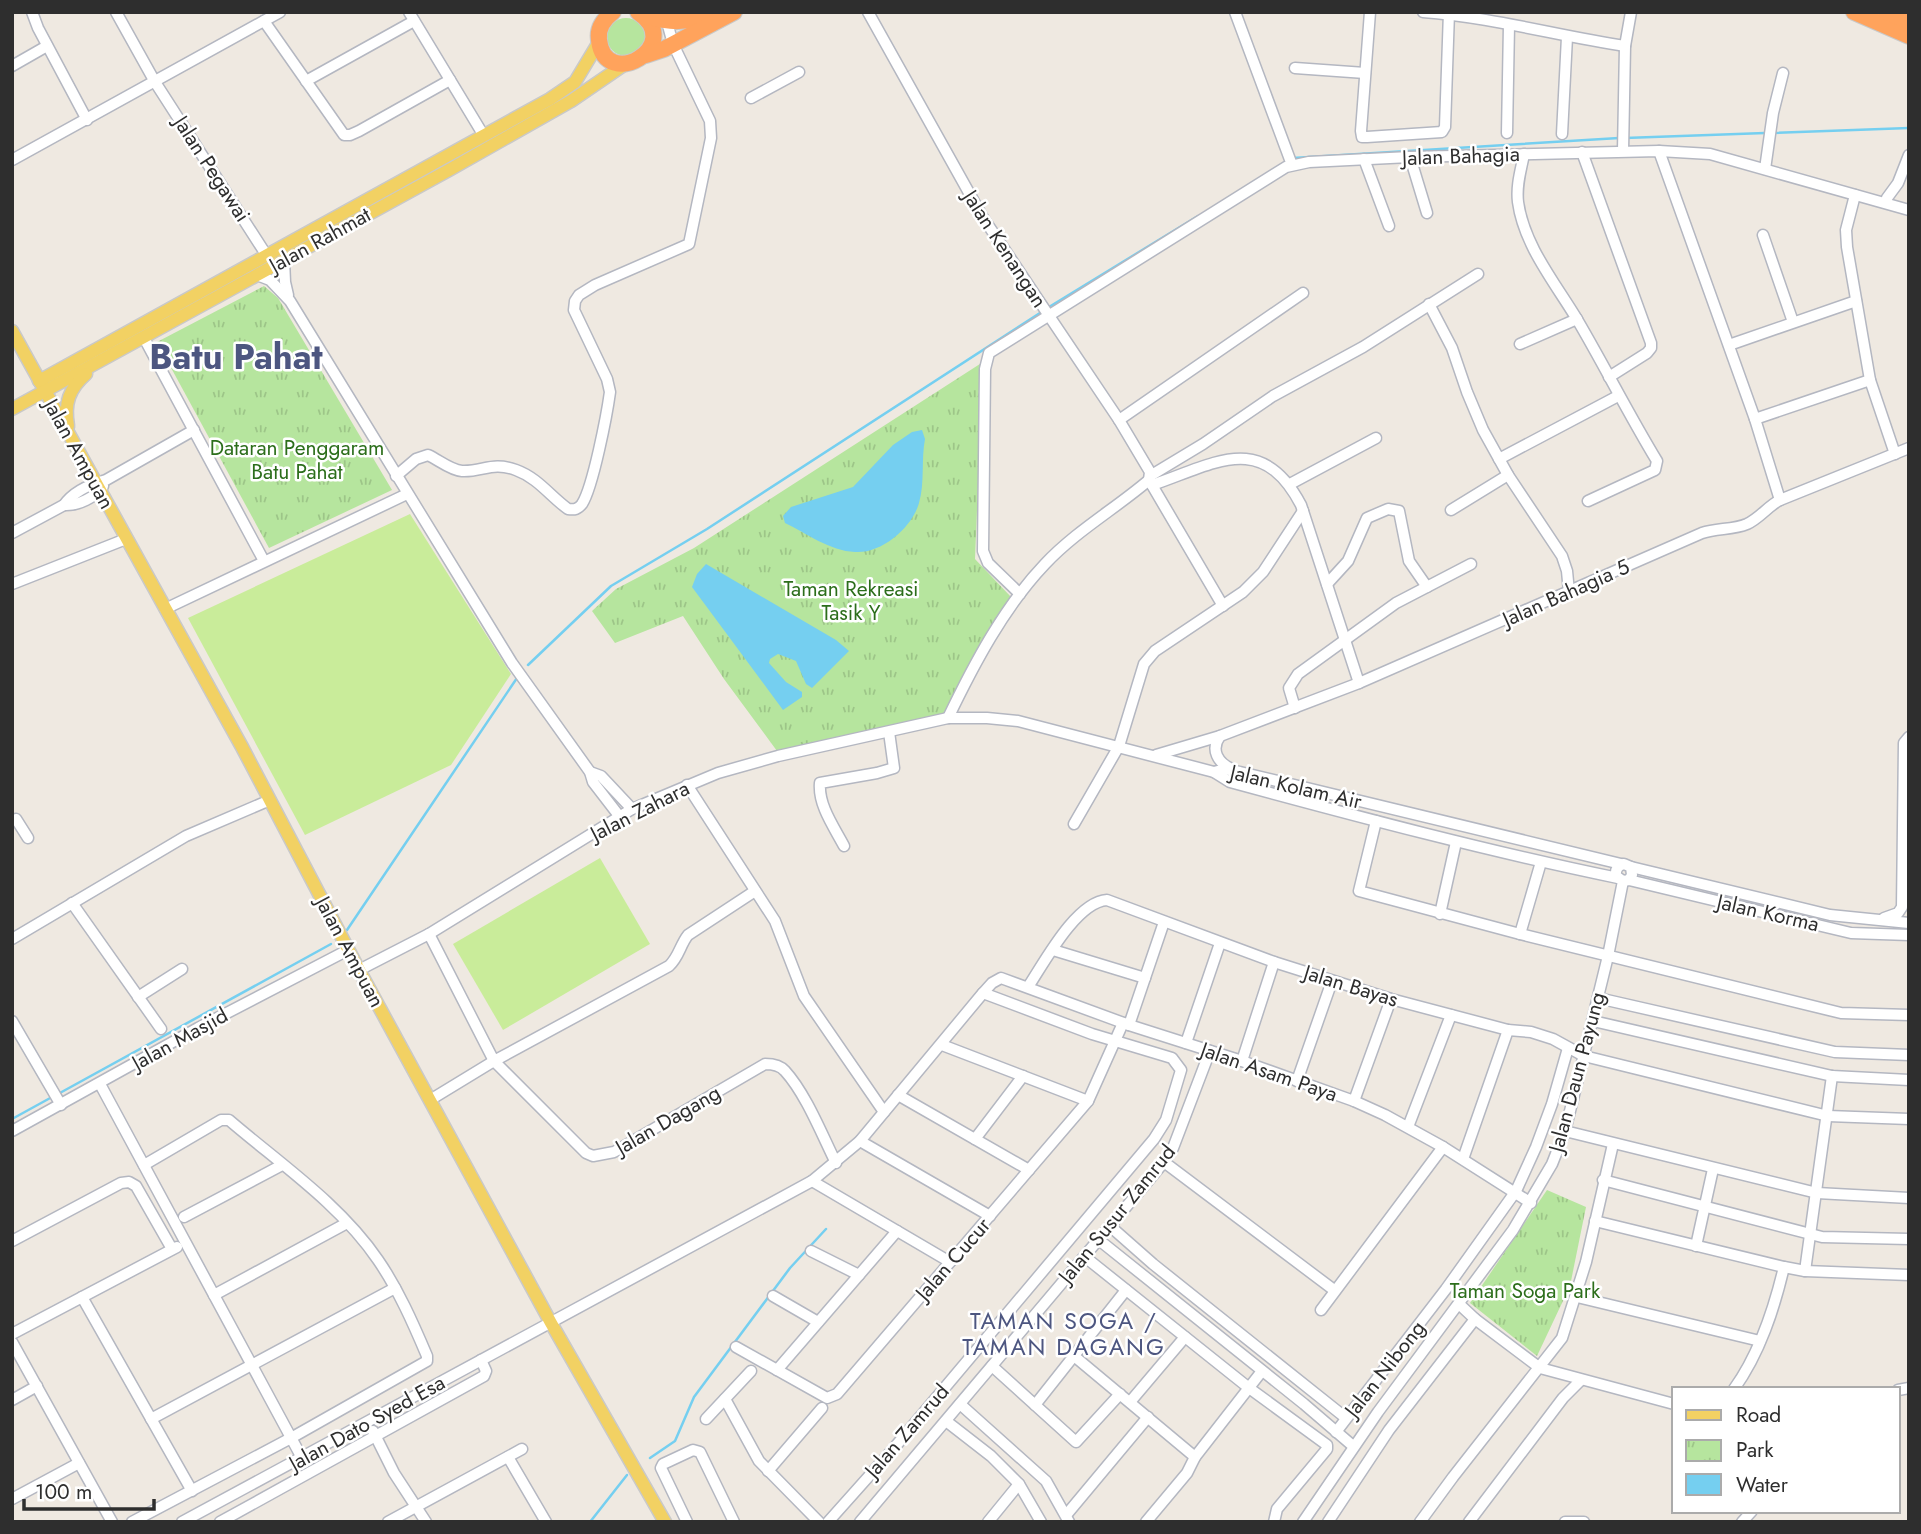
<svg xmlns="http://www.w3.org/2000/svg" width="1921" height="1534" font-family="Jost,sans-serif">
<defs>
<pattern id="park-tufts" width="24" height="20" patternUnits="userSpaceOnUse" patternTransform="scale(1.75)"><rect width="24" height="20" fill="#b6e59e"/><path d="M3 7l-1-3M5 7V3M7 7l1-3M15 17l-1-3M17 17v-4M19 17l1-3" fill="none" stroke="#9dc588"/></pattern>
</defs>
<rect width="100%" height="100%" fill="#efe9e1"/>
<circle fill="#b6e59e" cx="626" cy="37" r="19"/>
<g fill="url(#park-tufts)">
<path d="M264,286L278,298L392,490L269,548L157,342Z"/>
<path d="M983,362L975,559L1011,597L943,716L777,751L724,679L683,616L615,643L592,611L616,589L694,548Z"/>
<path d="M1547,1190L1586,1207L1570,1286L1537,1356L1470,1303Z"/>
</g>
<g fill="#c9ec9a">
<path d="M410,514L511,674L451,765L305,835L188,618Z"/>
<path d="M600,858L650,944L503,1030L453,944Z"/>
</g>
<g fill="#75cff0">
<path d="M922,430L925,439C921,459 925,483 919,503C912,528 881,554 855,552C830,551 806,533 785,523L783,516L791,507L853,487L893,445L912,432Z"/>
<path d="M706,564L836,640L849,651L812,688L806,684L796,661L778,654L770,659L769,663L786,682L802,692V697L783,710L692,587L697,574Z"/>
</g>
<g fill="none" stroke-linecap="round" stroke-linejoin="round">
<g stroke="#75cff0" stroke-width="2.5">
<path d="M1772,133L1909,128"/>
<path d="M1625,138L1765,133"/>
<path d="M1293,158L1619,138"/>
<path d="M1049,307L1198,216"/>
<path d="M528,665L611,586L707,529L1043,311"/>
<path d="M347,930L517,678"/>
<path d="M58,1094L331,944"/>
<path d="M12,1119L52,1097"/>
<path d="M650,1458L675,1441L694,1397L790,1268L826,1229"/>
<path d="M590,1522L627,1475"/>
</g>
<g stroke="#b4b7c1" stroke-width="13">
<g id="minor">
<path d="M32,12L38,28L87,120"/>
<path d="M116,12L155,82L267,256"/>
<path d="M409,12L484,136"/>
<path d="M868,12L982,216L1119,420L1150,472L1149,480"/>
<path d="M1235,12L1292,165"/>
<path d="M1370,12L1361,131L1362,137H1367L1442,132L1445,127L1449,12"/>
<path d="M1423,12C1491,17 1558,36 1625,46"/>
<path d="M264,21L344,135H350L359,131L450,80"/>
<path d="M12,66L47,46"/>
<path d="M1295,68L1365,73"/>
<path d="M306,81L414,21"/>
<path d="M751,98L799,72"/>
<path d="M1507,133L1509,25"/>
<path d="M1562,134L1567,37"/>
<path d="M1623,151L1625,46L1631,12"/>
<path d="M1659,151L1755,419L1780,500"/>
<path d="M1582,152L1651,343V348L1647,353L1609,377"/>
<path d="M1524,154C1521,170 1516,185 1518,202C1524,246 1556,284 1578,321C1605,367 1629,415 1657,461L1655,470L1588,501"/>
<path d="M1410,157L1427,213"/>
<path d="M1364,159L1389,226"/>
<path d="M12,160L280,12"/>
<path d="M1765,169L1773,113L1783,73"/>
<path d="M1855,195L1846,230L1847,247L1870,380L1895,454"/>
<path d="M1886,202L1887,198L1898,183L1909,155"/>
<path d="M1763,235L1793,322"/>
<path d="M284,260L285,282L288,295"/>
<path d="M257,275L270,280L290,301L512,663L590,772L593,782L620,817"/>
<path d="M1429,304L1452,348L1467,392L1483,430L1508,475L1562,556L1567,571L1569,592"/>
<path d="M144,338L264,561"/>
<path d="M1520,344L1577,319"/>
<path d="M1729,345L1856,301"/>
<path d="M1755,419L1870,380"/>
<path d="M1119,420L1303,293"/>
<path d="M1499,459L1618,396"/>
<path d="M396,476L416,459L428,455C439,460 450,470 462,471C483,472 492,461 516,470C538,478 550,496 568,509C575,510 578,509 582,504C593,487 607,414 610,392L607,379L574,310L575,301L579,295L595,285L689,244L711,138L710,121L673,44L667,22"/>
<path d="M1150,476L1203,444L1273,396L1363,347L1478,274"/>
<path d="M1149,480L1223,606"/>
<path d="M1290,484L1376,438"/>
<path d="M1152,485C1214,464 1262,430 1301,505L1359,683"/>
<path d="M64,505C78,506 96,497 103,486"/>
<path d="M1451,510L1508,475"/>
<path d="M12,533L64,505C73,492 91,484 106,480L194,430"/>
<path d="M12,584L126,539"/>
<path d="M1327,584L1348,561L1367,518L1388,509L1399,511L1409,561L1427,587"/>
<path d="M1020,594L988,563L983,551L985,369L989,353L1286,167L1309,162L1410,157L1659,151L1710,154L1909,210"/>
<path d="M165,609L407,494"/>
<path d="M1295,708L1289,688L1298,674L1396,603L1471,564"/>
<path d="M948,718C974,664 1004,607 1045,564C1076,531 1115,509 1149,480"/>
<path d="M1220,736C1210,750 1218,763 1232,769"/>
<path d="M1156,755L1220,736L1359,683L1702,533C1717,528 1733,530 1747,524C1760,518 1768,506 1780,500L1909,448"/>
<path d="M590,772L601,776L632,809"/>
<path d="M1214,772L1225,769L1240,772L1621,864"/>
<path d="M687,785L775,921L804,996L884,1112"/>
<path d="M16,819L28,838"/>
<path d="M1376,821L1359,891L1520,934L1841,1013L1909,1015"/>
<path d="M1074,824L1119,746L1144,664L1155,651L1243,592L1263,572L1303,511"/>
<path d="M844,846C834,827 818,805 820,783L877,773L894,768L889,732"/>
<path d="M1631,867L1830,915L1909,923"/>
<path d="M1629,880L1632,875L1631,867L1624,864C1618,865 1615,869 1616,876L1623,881L1629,880L1851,933L1909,935"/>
<path d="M72,903L161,1029"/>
<path d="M1440,914L1456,842"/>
<path d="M1884,918L1898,913L1902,907L1904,743L1909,737"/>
<path d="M429,934L494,1061L586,1153L593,1156L614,1152L765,1064C773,1064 780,1065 785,1071C806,1094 822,1135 836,1163"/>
<path d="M1520,934L1541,862"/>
<path d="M12,939L186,836L270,800"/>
<path d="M1053,950L1145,978"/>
<path d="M359,970L429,934L632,809L718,773L778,756L948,718H987L1018,721L1214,772L1230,782C1359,817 1487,851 1618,878"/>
<path d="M1028,987C1044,963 1076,902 1107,900L1274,962L1391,999L1508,1030L1531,1032L1553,1039L1584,1056L1828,1116L1909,1119"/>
<path d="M138,997L182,969"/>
<path d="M1598,998L1835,1052L1909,1055"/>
<path d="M12,1021L61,1105"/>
<path d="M1593,1021L1832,1076L1909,1080"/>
<path d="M1129,1025L1164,922"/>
<path d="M1186,1043L1220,943"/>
<path d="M942,1045L1088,1101"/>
<path d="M1242,1061L1274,962"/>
<path d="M1297,1081L1332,981"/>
<path d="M100,1084L302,1458"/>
<path d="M898,1095L1029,1170"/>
<path d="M430,1100L494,1061L669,966C679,957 680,945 688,935L755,891"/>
<path d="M1354,1101L1391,999"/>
<path d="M1408,1127L1451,1015"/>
<path d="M12,1131L198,1028L348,950"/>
<path d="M1565,1131L1817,1193L1909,1198"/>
<path d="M975,1139L1023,1076"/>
<path d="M860,1141L990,1216"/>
<path d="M1463,1159L1508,1030"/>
<path d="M1164,1162L1334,1290"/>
<path d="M1603,1180L1822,1237L1909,1239"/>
<path d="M812,1181L950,1262"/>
<path d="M184,1217L282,1165"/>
<path d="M1595,1221L1784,1267L1805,1271L1909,1275"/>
<path d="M1111,1227L1153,1264L1346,1418"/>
<path d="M1099,1240L1304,1404L1353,1446"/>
<path d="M12,1241L121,1183L129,1182L136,1186L172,1249"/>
<path d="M1696,1246L1713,1169"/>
<path d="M811,1251L859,1275"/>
<path d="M1085,1257L1249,1388L1327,1445V1449L1277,1509L1274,1522"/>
<path d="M1805,1271L1832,1076"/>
<path d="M214,1295L347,1223"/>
<path d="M773,1296L818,1322"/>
<path d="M82,1297L192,1491"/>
<path d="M1577,1297L1760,1341"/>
<path d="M1459,1304L1475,1319L1540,1368L1674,1404"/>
<path d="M1321,1310L1443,1147"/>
<path d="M12,1334L177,1247"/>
<path d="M12,1342L112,1522"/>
<path d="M736,1347L827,1398L837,1394L1088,1101L1123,1023"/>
<path d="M1074,1356L1195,1457"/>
<path d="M992,1366L1076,1442L1120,1394"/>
<path d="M777,1370L897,1231"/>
<path d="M1734,1389C1760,1353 1774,1309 1784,1267"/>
<path d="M1898,1390L1909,1388"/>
<path d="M725,1399L759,1461L819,1522"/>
<path d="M12,1400L37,1386"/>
<path d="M1130,1402L1185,1337"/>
<path d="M960,1404L1046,1481L1069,1522"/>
<path d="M1035,1405L1126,1290"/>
<path d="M151,1419L395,1288"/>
<path d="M706,1419L751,1371"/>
<path d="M946,1421L991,1456L1019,1484L1041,1522"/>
<path d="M373,1431L394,1473L426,1522"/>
<path d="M1336,1432L1446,1289L1516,1191L1536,1147L1552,1104L1568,1048"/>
<path d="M508,1457L546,1522"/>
<path d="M768,1471L822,1408"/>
<path d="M12,1499L79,1463"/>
<path d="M1067,1514L1148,1417"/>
<path d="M132,1522L291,1438L427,1361V1356C413,1323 398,1289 378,1260C340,1204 279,1163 229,1120H221L144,1165"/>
<path d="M182,1522L812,1181L860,1141L983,993L992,983L1001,978L1129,1025L1242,1061L1354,1101L1385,1115L1443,1147L1531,1203"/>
<path d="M220,1522L484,1376L486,1371L481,1360"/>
<path d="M388,1522L522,1449"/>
<path d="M687,1522L661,1468L663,1464L693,1450L700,1452L734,1522"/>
<path d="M828,1522L894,1448L1154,1139L1166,1120L1181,1070L1172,1058L1092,1034L983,993"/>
<path d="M860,1522L1164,1162L1173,1148L1210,1051"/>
<path d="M988,1522L1019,1484"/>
<path d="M1146,1522L1187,1473L1195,1457L1262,1371"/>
<path d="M1303,1522L1378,1412L1513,1230L1552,1164L1565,1131L1574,1095L1608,956L1623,881"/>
<path d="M1328,1522L1389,1430L1475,1319"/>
<path d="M1420,1522L1453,1477L1562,1338L1586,1262L1613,1144"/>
<path d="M1469,1522L1563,1398L1581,1380"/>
<path d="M1565,1522H1584"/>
<path d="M1742,1522L1752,1511"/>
</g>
</g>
<g stroke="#c9c9c9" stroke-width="15">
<g id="major">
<path d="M12,331L242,747L359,970L551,1323L665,1522"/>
<path d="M39,381L550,99L575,82L599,42"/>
<path d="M12,409L449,170L571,101L625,64"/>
<path d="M68,426C64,403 69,389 86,374"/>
</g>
</g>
<g stroke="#c9c9c9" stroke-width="18">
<g id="highway">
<path d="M613,12C604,19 597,28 599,40C605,93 687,45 638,12"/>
<path d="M1854,12L1909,36"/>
<path d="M1886,12L1909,21"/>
<path d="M644,16C673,23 684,24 712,12"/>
<path d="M646,55L664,49L734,12"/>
</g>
</g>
<use href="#minor" stroke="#fff" stroke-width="10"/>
<use href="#major" stroke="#f2d163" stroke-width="12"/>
<use href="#highway" stroke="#ffa35c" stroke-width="16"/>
</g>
<g text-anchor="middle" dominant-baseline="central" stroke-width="5" stroke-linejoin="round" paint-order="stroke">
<g font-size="21" fill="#2e2e2e" stroke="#fff">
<text transform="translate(1461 156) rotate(-2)">Jalan Bahagia</text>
<text transform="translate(212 169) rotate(57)">Jalan Pegawai</text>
<text transform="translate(320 240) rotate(-29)">Jalan Rahmat</text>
<text transform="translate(1005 249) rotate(57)">Jalan Kenangan</text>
<text transform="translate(79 454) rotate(61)">Jalan Ampuan</text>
<text transform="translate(1566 593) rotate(-24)">Jalan Bahagia 5</text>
<text transform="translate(1296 787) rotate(13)">Jalan Kolam Air</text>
<text transform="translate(640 811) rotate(-27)">Jalan Zahara</text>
<text transform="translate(1768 913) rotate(13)">Jalan Korma</text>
<text transform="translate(350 952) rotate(62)">Jalan Ampuan</text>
<text transform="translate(1351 986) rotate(17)">Jalan Bayas</text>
<text transform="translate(180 1039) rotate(-29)">Jalan Masjid</text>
<text transform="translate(1269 1072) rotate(19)">Jalan Asam Paya</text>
<text transform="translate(1577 1072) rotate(-75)">Jalan Daun Payung</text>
<text transform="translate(668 1120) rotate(-30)">Jalan Dagang</text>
<text transform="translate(1117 1214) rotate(-51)">Jalan Susur Zamrud</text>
<text transform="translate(953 1259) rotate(-49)">Jalan Cucur</text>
<text transform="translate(1385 1369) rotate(-52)">Jalan Nibong</text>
<text transform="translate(367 1423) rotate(-29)">Jalan Dato Syed Esa</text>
<text transform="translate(907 1431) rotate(-49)">Jalan Zamrud</text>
</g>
<g font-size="21" fill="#2c6e1b" stroke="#fff">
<text x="297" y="448">Dataran Penggaram<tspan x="297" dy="24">Batu Pahat</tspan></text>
<text x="851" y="589">Taman Rekreasi<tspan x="851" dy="24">Tasik Y</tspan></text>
<text x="1525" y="1291">Taman Soga Park</text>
</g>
<g font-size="23" letter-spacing="2" fill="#4d5680" stroke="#fff">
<text x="1064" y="1321">TAMAN SOGA /<tspan x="1064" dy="26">TAMAN DAGANG</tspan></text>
</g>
<g font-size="35" font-weight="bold" fill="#4d5680" stroke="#fff">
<text x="236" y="357">Batu Pahat</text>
</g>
</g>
<rect width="1921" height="1534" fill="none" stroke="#2e2e2e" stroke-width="28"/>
<rect x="1672" y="1387" width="228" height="126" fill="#ffffff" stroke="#ababab" stroke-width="2"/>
<rect x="1686" y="1410" width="35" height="10" fill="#f2d163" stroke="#ababab" stroke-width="2"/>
<text x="1736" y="1422" font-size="21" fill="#2e2e2e">Road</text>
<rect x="1686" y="1440" width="35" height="21" fill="url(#park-tufts)" stroke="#ababab" stroke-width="2"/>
<text x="1736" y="1457" font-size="21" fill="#2e2e2e">Park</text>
<rect x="1686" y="1474" width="35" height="21" fill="#75cff0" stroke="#ababab" stroke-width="2"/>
<text x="1736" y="1492" font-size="21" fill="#2e2e2e">Water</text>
<path d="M24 1499v10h130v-10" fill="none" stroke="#2e2e2e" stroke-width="3.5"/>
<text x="35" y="1499" font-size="21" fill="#2e2e2e" stroke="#ffffff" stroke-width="5" paint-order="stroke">100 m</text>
</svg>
